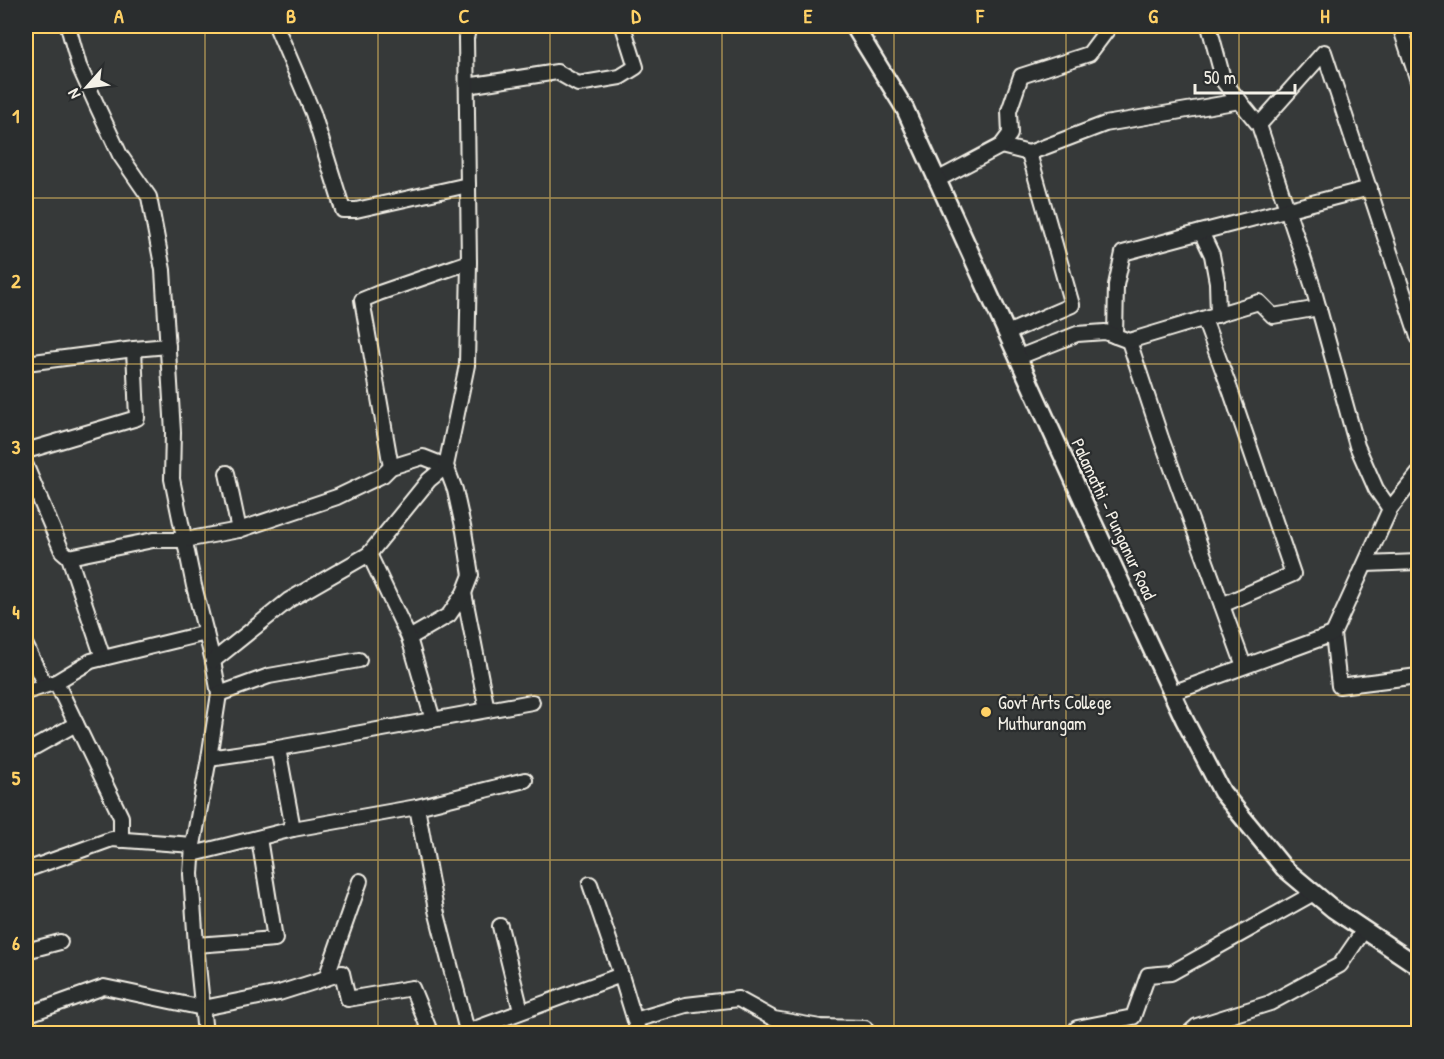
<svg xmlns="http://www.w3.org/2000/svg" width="1444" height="1059" font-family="'Patrick Hand',sans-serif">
<rect width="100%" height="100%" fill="#363939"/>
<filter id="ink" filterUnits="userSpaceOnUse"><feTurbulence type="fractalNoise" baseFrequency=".0167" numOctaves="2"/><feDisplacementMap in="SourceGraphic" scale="12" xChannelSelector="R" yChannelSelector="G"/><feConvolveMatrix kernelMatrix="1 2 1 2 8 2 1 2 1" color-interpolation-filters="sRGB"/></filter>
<g filter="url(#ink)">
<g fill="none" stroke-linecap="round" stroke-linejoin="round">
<g stroke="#f4f1e8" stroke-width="18">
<g id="minor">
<path d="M68,26L79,66L98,108L120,155L149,197L163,270L173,432L172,479L194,586L213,661L219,694L209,758L193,845L191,874L196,945L205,1034"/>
<path d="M276,26L313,113L343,210H356L468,185"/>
<path d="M1209,26L1224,82L1259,125L1312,284L1357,446L1376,489L1390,509"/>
<path d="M1400,26L1418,81"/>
<path d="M467,86L557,72L578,84L620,77L636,67L623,26"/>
<path d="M1259,125L1324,52L1418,337"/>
<path d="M1001,146L1029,153L1072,305L1007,333"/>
<path d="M1029,153L1105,124L1240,101"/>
<path d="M937,180L1001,146L1010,134L1009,111L1021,76L1089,54L1110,26"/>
<path d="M1201,232L1212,255L1217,282L1218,315"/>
<path d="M1204,319L1231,392L1293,574L1222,605"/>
<path d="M1115,336L1116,285L1123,253L1201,232L1370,188"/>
<path d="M1129,341L1161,438L1244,666"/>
<path d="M1019,357L1077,334L1105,332L1129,341L1259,302L1273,316L1319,308"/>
<path d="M26,363L134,349"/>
<path d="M26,451L137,418L134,349L168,346"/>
<path d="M26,466L62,551L69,557L103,658"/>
<path d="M391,467L362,300L379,293L469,262"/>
<path d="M227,473L239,530"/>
<path d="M1418,474L1390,509L1333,634L1339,686L1418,676"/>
<path d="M69,557L153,540H185L239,530L337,497L383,475L391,467L423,457L446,466L429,480L369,554"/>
<path d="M1366,564L1418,562"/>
<path d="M464,593L487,710"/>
<path d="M409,638L449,615L464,593L471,575L464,531L455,490L446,466L467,365L469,262L466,38L469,26"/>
<path d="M26,646L45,685"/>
<path d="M213,661L289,600L369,554L409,638L433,720"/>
<path d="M56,682L121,817V840"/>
<path d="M26,692L56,682L91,661L206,633"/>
<path d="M1172,693L1333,634"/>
<path d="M219,694L269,676L359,660"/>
<path d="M278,748L293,829"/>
<path d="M26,752L76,724"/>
<path d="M209,758L278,748L532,702"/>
<path d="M417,807L525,780"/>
<path d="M193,854L293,829L417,807L436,910L467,1031"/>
<path d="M26,870L112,839L193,845"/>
<path d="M590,884L621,975"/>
<path d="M500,926L521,1011"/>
<path d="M196,945L275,939L259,838"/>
<path d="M26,951L60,942"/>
<path d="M326,978L360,881"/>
<path d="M26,1015L104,987L203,1008L279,993L342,973L348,999L412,988L431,1034"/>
<path d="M635,1020L686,1005L738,999L774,1019L820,1027L865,1028"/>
<path d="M1077,1028L1133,1017L1148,975L1171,973L1314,893"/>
<path d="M461,1034L621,975L639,1034"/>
<path d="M1188,1034L1197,1026L1270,1003L1340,965L1364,930"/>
</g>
</g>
<g stroke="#f4f1e8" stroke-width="21">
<path id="tertiary" d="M854,26L905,109L1091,518L1184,719L1222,792L1284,868L1333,909L1418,966"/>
</g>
<use href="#minor" stroke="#2a2d2e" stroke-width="14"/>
<use href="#tertiary" stroke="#2a2d2e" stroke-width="16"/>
</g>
</g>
<path fill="none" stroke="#ffd166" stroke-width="1.5" stroke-opacity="0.55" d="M205,26V1034M378,26V1034M550,26V1034M722,26V1034M894,26V1034M1066,26V1034M1239,26V1034M26,198H1418M26,364H1418M26,530H1418M26,695H1418M26,860H1418"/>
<circle fill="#ffd166" stroke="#2a2d2e" stroke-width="2" cx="986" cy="712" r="6"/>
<g text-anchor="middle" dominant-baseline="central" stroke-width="4.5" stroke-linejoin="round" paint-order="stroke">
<g font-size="18" fill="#f4f1e8" stroke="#2a2d2e">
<text transform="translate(1114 519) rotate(65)">Palamathi - Punganur Road</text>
</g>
<g font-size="18" fill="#f4f1e8" stroke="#2a2d2e" text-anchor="start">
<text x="998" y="702">Govt Arts College<tspan x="998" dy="21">Muthurangam</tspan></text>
</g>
</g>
<rect width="1444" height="1059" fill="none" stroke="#2a2d2e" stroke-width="66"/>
<g transform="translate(87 87) rotate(242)" stroke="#2a2d2e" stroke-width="4.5" paint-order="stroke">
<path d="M0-4.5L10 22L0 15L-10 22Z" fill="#f4f1e8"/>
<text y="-9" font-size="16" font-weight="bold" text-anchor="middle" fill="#f4f1e8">N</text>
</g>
<path d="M1195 84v9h100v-9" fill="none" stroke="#f4f1e8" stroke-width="3"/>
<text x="1204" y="84" font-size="18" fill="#f4f1e8" stroke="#2a2d2e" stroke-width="4.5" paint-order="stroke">50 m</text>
<rect x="33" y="33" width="1378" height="993" fill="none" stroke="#ffd166" stroke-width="2"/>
<g font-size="20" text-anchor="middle" font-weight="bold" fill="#ffd166">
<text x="119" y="23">A</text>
<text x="291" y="23">B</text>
<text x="464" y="23">C</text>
<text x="636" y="23">D</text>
<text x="808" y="23">E</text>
<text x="980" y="23">F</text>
<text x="1153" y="23">G</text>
<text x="1325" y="23">H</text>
<text x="16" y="123">1</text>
<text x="16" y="288">2</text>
<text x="16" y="454">3</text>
<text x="16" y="619">4</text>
<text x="16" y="785">5</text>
<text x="16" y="950">6</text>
</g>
</svg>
